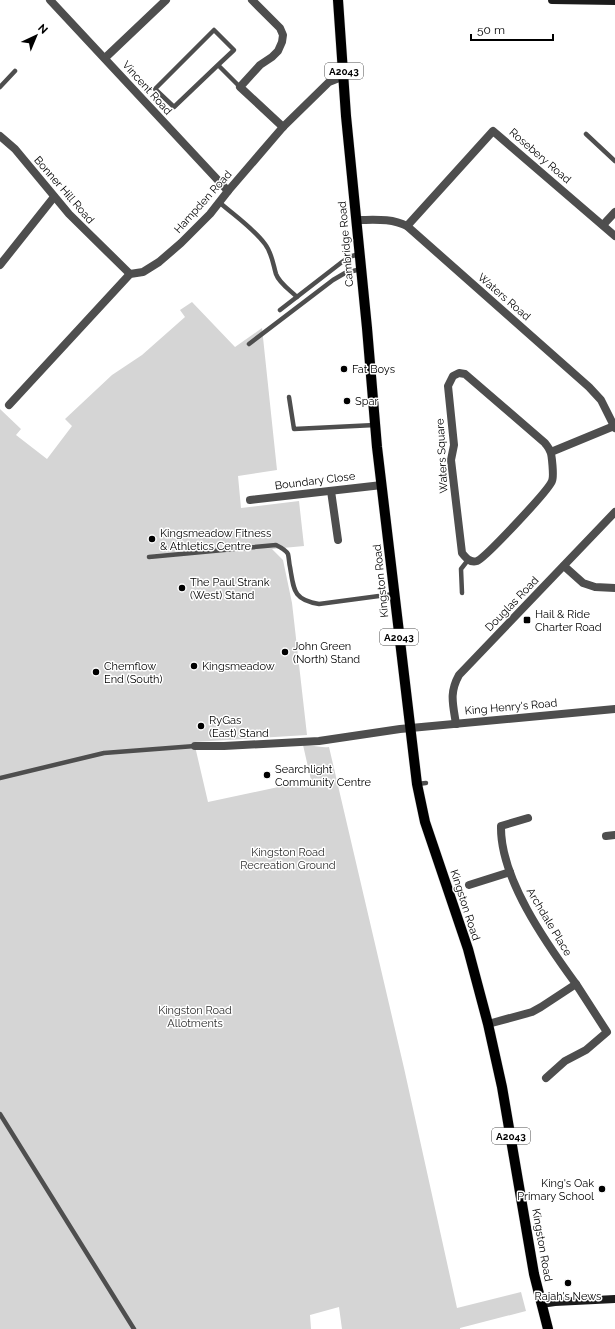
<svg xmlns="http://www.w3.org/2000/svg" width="615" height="1329" font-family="Raleway,sans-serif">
<rect width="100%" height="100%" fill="#fff"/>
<path fill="#d5d5d5" d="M192,302L235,347L262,328L277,470L238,476L241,508L299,501L304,546L272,549L283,560L292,603L307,735L194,742L208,802L311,780L303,745C312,745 320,748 329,747L404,1068L457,1308L521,1292L526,1311L460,1328V1329H342L339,1307L310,1315L311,1329H0V409L21,429L16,435L47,459L72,426L65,419L112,375L142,355L185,317L180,310Z"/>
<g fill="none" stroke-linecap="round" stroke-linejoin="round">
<g stroke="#dbdbdb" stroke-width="11">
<path id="primary" d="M338,0L346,116L367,328L377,447L417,784L425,822L468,949L488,1024L502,1087L534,1274L548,1329"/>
</g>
<g stroke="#4e4e4e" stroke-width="4.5">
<path d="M218,65L234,50L214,30L155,89L174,107L218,65L240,87"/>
<path d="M0,87L15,71"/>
<path d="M586,134L615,161"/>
<path d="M219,202C235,216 253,228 265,244C272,253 273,264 276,274C279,283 290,290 297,297"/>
<path d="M280,310L342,262L349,257L359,254"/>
<path d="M249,344L333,280L345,273L361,269"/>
<path d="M289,397L294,429L375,425"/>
<path d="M149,557L276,545C280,547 286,550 288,554C289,558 289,563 290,567C294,590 293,600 319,604L394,594"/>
<path d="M462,593L461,569L468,560"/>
<path d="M0,778L104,753L195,746"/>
<path d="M417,784L426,783"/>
<path d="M0,1114L134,1329"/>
</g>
<g stroke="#4e4e4e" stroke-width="8">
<path d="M50,0L228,191"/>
<path d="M252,0L280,28L283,35L282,42L278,51L272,57L260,65L240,87L283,127"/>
<path d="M105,58L166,0"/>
<path d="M0,136L15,149L69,214L130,274"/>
<path d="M357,220C374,220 391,218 407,226L589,387L601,400L615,428"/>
<path d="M603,225L615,212"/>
<path d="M407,226L493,131L615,236"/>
<path d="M0,265L54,197"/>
<path d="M459,373L465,374L545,443C547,446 549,448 550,451C552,454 554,477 552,481C549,490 485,558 477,561C470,563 466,558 462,553L451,460L454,445L448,386L453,376Z"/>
<path d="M9,405L130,274L143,272L159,262L181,243L210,214L228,191L283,127L329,82L344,76"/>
<path d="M551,452L614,426"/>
<path d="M331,491L338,540"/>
<path d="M250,500L382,485"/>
<path d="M564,566L583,583L595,587L615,588"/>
<path d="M456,724C453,704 449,693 459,675L615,512"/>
<path d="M195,746H224L319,741L400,729L615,709"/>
<path d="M606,836L615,835"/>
<path d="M469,885L510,872"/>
<path d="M488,1024L532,1012L541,1007L576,984C546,943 500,878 501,826L528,818"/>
<path d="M546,1078L565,1061L586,1050L607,1032L576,984"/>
</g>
<g stroke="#1b1b1b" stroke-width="8">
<path d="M552,0L615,1"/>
<path d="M541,1304L555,1302L615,1299"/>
</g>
<use href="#primary" stroke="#000" stroke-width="10"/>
</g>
<g fill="#000" stroke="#fff" stroke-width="1.5">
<circle cx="344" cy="369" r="4"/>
<circle cx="347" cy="401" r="4"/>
<circle cx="152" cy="539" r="4"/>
<circle cx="182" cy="588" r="4"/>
<rect x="523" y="616" width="8" height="8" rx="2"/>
<circle cx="285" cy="652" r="4"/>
<circle cx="194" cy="666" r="4"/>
<circle cx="96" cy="672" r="4"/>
<circle cx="201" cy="726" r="4"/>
<circle cx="267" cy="775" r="4"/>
<circle cx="602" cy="1189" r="4"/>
<circle cx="568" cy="1283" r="4"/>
</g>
<g text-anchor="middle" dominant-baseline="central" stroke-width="3" stroke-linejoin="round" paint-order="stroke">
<g fill="#fff" stroke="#4c4c4c" stroke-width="1">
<rect x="325" y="63" width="38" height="16" rx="3"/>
<rect x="380" y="629" width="38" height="16" rx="3"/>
<rect x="492" y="1128" width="38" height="16" rx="3"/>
</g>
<g font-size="10" font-weight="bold" fill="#000">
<text x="344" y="71">A2043</text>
<text x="399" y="637">A2043</text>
<text x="511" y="1136">A2043</text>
</g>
<g font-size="11" fill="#000" stroke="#fff">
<text transform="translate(147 88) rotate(48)">Vincent Road</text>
<text transform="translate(540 156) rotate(41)">Rosebery Road</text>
<text transform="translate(64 190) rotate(49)">Bonner Hill Road</text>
<text transform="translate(203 202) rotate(-48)">Hampden Road</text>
<text transform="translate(346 244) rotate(-95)">Cambridge Road</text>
<text transform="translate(504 297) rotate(41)">Waters Road</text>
<text transform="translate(442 456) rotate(-93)">Waters Square</text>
<text transform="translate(315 481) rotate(-7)">Boundary Close</text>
<text transform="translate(381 581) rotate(-96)">Kingston Road</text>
<text transform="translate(512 604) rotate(-46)">Douglas Road</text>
<text transform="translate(511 707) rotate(-5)">King Henry's Road</text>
<text transform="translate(465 905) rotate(72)">Kingston Road</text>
<text transform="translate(549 922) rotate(59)">Archdale Place</text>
<text transform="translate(542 1245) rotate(80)">Kingston Road</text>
</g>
<g font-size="11" fill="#000" stroke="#fff" text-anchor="start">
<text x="352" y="369">Fat Boys</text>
<text x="355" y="401">Spar</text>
<text x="160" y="533">Kingsmeadow Fitness<tspan x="160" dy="13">&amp; Athletics Centre</tspan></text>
<text x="190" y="582">The Paul Strank<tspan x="190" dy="13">(West) Stand</tspan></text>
<text x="535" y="614">Hail &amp; Ride<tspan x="535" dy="13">Charter Road</tspan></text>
<text x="293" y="646">John Green<tspan x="293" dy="13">(North) Stand</tspan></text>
<text x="104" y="666">Chemflow<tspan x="104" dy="13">End (South)</tspan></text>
<text x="202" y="666">Kingsmeadow</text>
<text x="209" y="720">RyGas<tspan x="209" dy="13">(East) Stand</tspan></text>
<text x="275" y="769">Searchlight<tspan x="275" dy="13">Community Centre</tspan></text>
<text x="594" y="1183" text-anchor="end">King's Oak<tspan x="594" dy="13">Primary School</tspan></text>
<text x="568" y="1296" text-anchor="middle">Rajah's News</text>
</g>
<g font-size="11" fill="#2c2c2c" stroke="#fff">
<text x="288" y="852">Kingston Road<tspan x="288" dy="13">Recreation Ground</tspan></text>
<text x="195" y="1010">Kingston Road<tspan x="195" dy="13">Allotments</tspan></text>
</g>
</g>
<g transform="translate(36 36) rotate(44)" stroke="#ffffff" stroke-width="3" paint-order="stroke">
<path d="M0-3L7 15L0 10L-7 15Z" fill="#000000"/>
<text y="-6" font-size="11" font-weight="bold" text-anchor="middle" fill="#000000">N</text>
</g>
<path d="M471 34v6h82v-6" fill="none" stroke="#000000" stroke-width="2"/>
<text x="477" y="34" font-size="12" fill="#000000" stroke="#ffffff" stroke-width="3" paint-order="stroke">50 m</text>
</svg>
